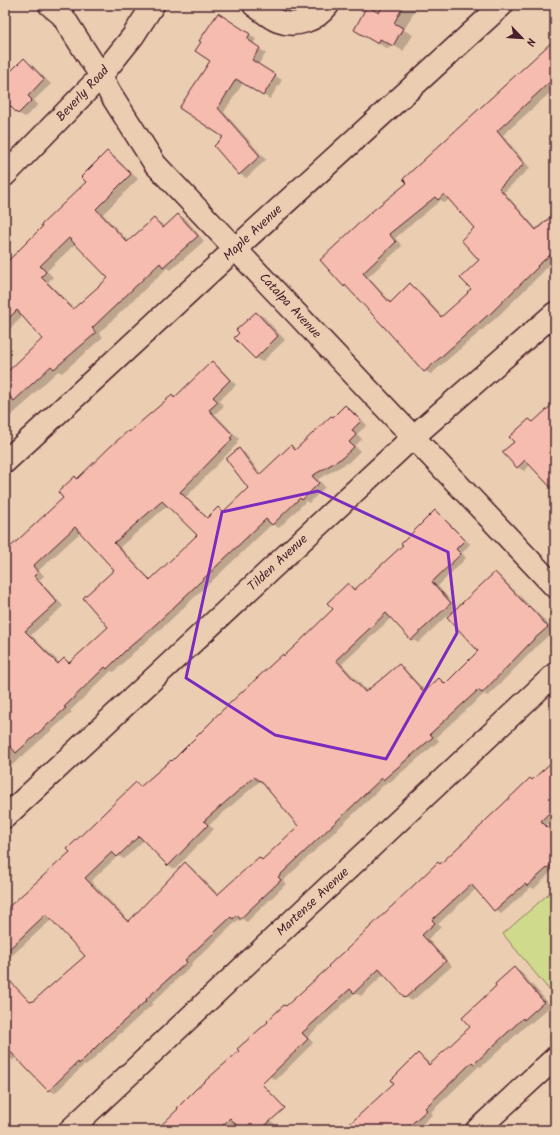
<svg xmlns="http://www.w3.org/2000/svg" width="560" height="1135" font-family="Kalam,sans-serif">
<rect width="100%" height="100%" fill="#ebcdb1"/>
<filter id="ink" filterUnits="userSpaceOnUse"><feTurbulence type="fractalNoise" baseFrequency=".025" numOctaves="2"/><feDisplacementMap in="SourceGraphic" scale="8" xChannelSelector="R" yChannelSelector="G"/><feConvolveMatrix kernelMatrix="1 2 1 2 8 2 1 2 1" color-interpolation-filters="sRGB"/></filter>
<g filter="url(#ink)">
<path fill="#cfda8d" stroke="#8c7c5c" d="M555,888V997L503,934Z"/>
<g fill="#0003" fill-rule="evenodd">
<path d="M384,5H418L404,30L413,35L403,51L391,44L388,49L355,30L379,14Z"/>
<path d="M225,18L256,39L253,44L266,53L258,65L282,80L270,99L243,83L224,112L266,160L246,178L240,174L225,137L180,108L211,60Z"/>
<path d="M555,41V94L552,91L503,135L530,168L504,192L536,228L555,212V260L543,270L544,271L496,318L431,374L425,371L350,289L345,286L409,183ZM450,198L476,228L481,260L472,289L443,317L416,288L410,285L391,302L368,277L402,246L395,238L441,200L445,203Z"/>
<path d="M24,60L31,64L51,84L34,100L38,105L25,117L18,113L5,100V91Z"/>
<path d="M107,152L115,157L138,179L103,214L129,242L155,220L162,224L165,227L178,215L186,219L204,241L171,270L167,268L99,333L103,337L62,373L58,371L30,397L31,398L5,421V378L43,339L23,316L5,334V265L87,182ZM76,243L109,278L75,309L48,282L53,277L47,271Z"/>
<path d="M257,313L264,317L285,340L262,362L255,358Z"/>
<path d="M212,362L218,366L236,385L219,401L224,406L215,414L239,439L236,442L238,443L186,497L208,518L219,509L224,512L250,488L239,450L245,453L261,474L291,446L297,450L346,406L352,410L367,425L357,434L362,439L355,446L360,451L349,462L318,479L325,487L309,503L306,501L279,528L272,524L162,628L132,654L114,672L111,671L70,711L72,712L9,768L10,769L5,774V554L65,498L75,477L78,479L129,433L172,397L175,399ZM168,505L199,535L151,580L120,547ZM81,532L115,570L109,627L70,663L64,659L60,663L31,635L63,606L39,580L44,576L39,570Z"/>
<path d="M555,404V463L531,464L524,471L517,467L515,442L533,422Z"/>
<path d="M435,511L441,515L470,544L462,553L466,558L438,586L456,607L418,643L412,639L392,617L342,664L368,692L399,665L405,669L426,692L440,679L447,684L480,651L495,573L501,577L532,608L536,611L554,631L539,644L488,696L484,694L436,737L439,741L390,782L388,781L283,881L286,884L247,922L242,919L240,921L238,920L191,964L192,965L152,1003L153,1004L111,1042L86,1066L84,1065L55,1093L48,1090L17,1057L13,1060L5,1055V1030L33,1003L87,956L52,919L7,960L12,965L5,972V912L71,852L136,784L142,787L172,761L285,657L334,609L348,584L356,589L404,545ZM260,781L263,783L299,827L263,860L259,858L219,895L191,867L185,863L130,922L91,881L118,856L124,859L144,840L169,866L175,869L214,829L209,825Z"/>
<path d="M555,761V813L553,815L555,817L546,825L555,834V868L534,889L531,887L501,914L495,910L476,889L438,924L441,927L428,939L452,966L412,1001L406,997L384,974L361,996L355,993L308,1037L313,1043L276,1080L269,1076L240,1048L285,1006L286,1007Z"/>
<path d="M514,968L521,972L551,1006L531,1023L530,1022L481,1067L479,1066L431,1112L433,1114L416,1130H344L396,1083L418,1055L425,1059L431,1065L472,1027Z"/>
<path d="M227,1072L275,1125L270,1130H157Z"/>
</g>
<g fill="#f7bcb0" stroke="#4a1f2b" fill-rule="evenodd">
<path d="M383,5H404L394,23L403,28L393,46L380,39L378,44L354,30L367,6L379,13Z"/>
<path d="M218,13L250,34L247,39L260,48L252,60L276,75L263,96L236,79L218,108L260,156L239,175L214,146L223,137L179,108L210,61L195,51L201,42L199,41Z"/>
<path d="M555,39V81L553,79L497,131L524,164L499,188L536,230L555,213V251L537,266L538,267L489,315V314L424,372L385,328L345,285L344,287L320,260L370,213L407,183L403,179ZM444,194L474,228L461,240L479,260L460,278L471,289L467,292L468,293L441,317L410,283L390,303L363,273L396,242L389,234L435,197L438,200Z"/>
<path d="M24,58L44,79L28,96L32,100L18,114L5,101V77Z"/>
<path d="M107,151L131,174L96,209L127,242L154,218L163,228L178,214L198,236L163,267L160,263L92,328L96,333L54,369L51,366L14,401L5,391V374L42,339L17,310L5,322V264L42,227L41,225L86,182L81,177ZM69,238L108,278L73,309L41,277L46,272L40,266Z"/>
<path d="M256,312L278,336L255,359L234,338L239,333L236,330Z"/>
<path d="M212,361L230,380L213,397L218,402L209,410L233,435L230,438L232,439L180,492L207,518L218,507L223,512L248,488L226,459L239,448L259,475L291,445L295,450L331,416L333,417L345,405L361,421L352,430L356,435L349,442L354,447L342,458L312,476L319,483L302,500L300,498L272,525L266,519L155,625L125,651L107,669L105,667L64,707L66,708L16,753L5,740V552L63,498L58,492L75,476L77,479L111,446L128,431L129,432L172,395L174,398ZM162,501L197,535L150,580L114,543ZM75,527L114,570L83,598L108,627L69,663L64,658L58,664L25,631L57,602L34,576L38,572L33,566Z"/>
<path d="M555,402V492L525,460L517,468L502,452L514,442L509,437L529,419L533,422Z"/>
<path d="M435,510L465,540L456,549L461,554L432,582L451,603L411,640L386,613L336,660L365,692L379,681L399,664L424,692L439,678L445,684L478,651L447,617L495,572L528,607L529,606L548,627L533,640L482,693L478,690L430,734L433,737L383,780L382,778L278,877L281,880L240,919L237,915L233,919L231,917L185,960L187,962L146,999L147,1000L105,1038L79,1064L78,1062L48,1091L5,1046V976L30,1002L32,1001V1002L85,956L46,914L5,953V910L70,852L67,849L136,782L140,787L171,760L172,761L214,719V718L244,690L283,654L284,656L294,647L333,609L327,603L348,583L354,590L403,545L401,544ZM254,777L259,781L260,780L298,826L262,860L259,857L217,895L185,862L128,922L85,878L112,852L117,857L139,836L168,866L208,825L204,821Z"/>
<path d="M555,759V807L541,821L555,835V861L527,886L525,884L494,911L471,884L432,920L435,923L422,935L446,961L405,998L379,969L354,993L350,989L302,1033L308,1039L262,1084L285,1108L260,1130H241L230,1118L218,1130H156L178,1109L177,1108L196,1089L239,1051L237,1049L268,1022L267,1021L284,1005L286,1006L329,967L328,966L343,952H344L438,862L440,864L483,824V823L499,808L530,778L532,780Z"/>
<path d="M514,967L544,1002L524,1020L523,1018L474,1064L472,1062L425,1108L427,1110L405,1130H343L394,1083L391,1080L418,1053L429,1065L470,1027L462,1018L496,986L495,984Z"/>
</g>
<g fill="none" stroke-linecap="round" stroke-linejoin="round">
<g stroke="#4a1f2b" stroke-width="25">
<g id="street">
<path d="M50,5L62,15L101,76L110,93L155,164L555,587"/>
<path d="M254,5C261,10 270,18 278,21C296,28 317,20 328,5"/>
<path d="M5,175L101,76L133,36L153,5"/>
<path d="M5,462L235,249L502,5"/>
<path d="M5,817L413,437L555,313"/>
<path d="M70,1130L555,674"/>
<path d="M477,1130L555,1058"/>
</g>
</g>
<use href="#street" stroke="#ebcdb1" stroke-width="22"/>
</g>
</g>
<path fill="none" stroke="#7b2cbf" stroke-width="3" stroke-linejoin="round" d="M318,491L448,552L457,633L386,759L275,735L186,678L222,512Z"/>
<g text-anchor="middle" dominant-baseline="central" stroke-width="4" stroke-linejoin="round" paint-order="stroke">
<g font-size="13" fill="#4a1f2b" stroke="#ebcdb1">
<text transform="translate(83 94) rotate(-47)">Beverly Road</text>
<text transform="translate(253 233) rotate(-43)">Maple Avenue</text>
<text transform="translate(290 306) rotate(47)">Catalpa Avenue</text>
<text transform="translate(278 563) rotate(-43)">Tilden Avenue</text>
<text transform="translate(313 902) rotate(-43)">Martense Avenue</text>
</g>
</g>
<rect width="560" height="1135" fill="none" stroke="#ebcdb1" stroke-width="20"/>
<rect x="10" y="10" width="540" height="1115" fill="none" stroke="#4a1f2b" stroke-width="1.5" filter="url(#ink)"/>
<g transform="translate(522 38) rotate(115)" stroke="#ebcdb1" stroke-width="3" paint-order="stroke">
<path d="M0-3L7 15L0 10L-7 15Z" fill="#4a1f2b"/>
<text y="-6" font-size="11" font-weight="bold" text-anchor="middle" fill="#4a1f2b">N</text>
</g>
</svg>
